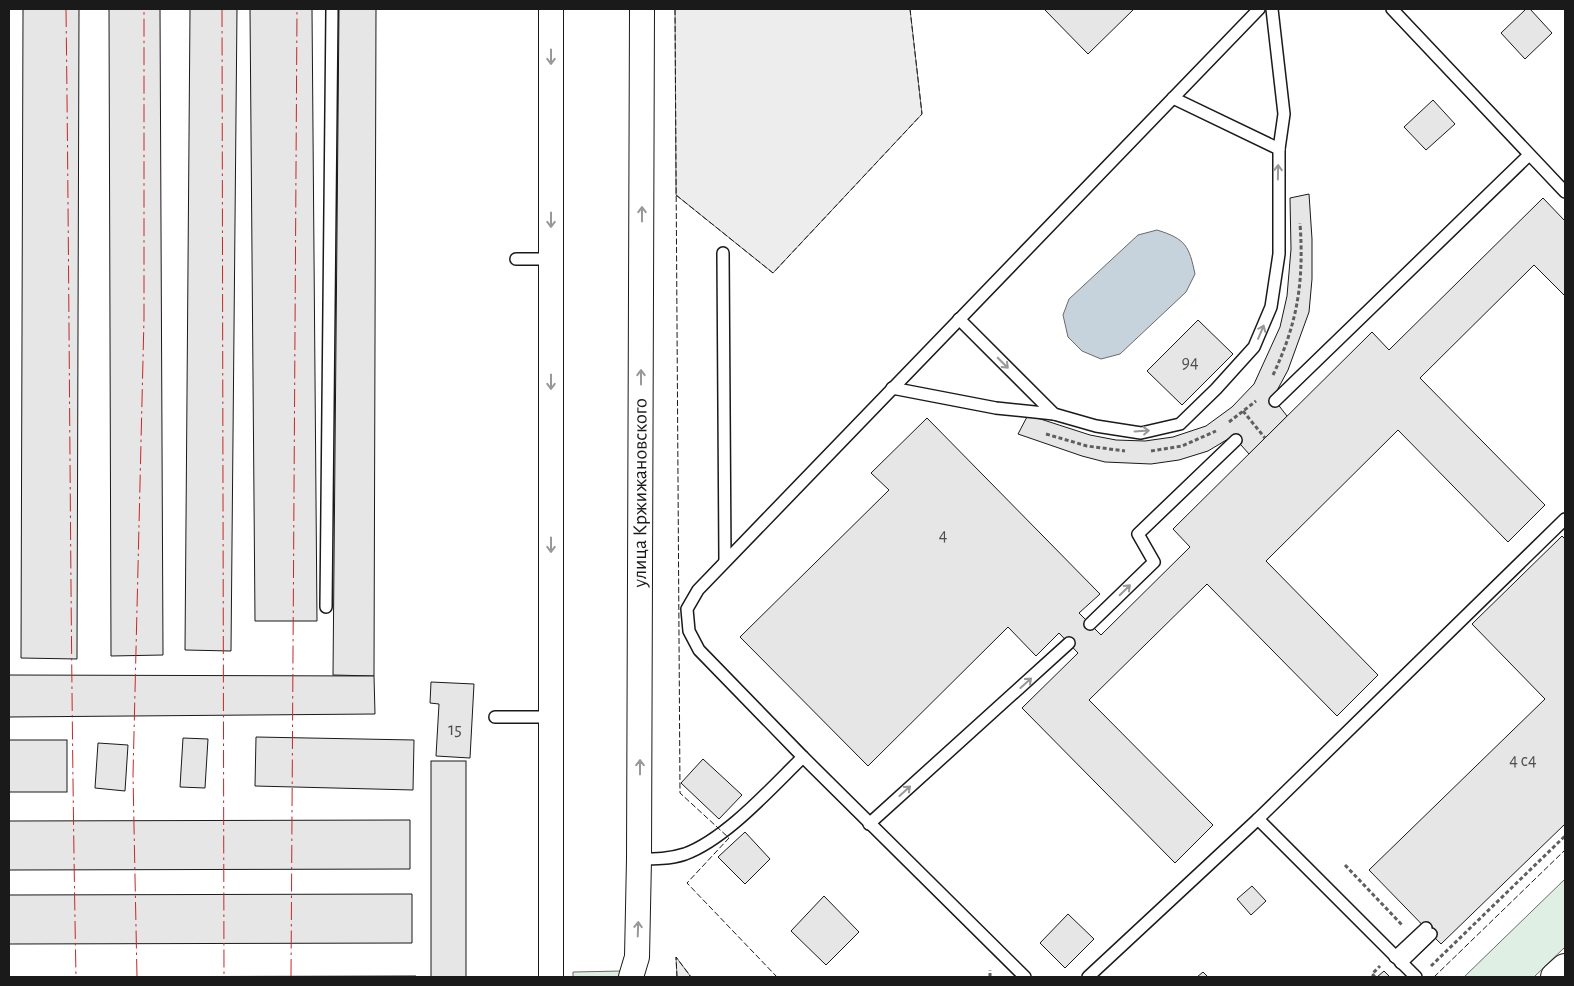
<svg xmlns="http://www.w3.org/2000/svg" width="1574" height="986" font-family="'Alegreya Sans',sans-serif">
<rect width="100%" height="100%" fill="#fff"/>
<g fill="#e0efe3" stroke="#6a6a6a">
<path d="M1565,879V947L1534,977H1464Z"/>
<path d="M622,971L620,977H573V972Z"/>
</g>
<g fill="#ededed" stroke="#6a6a6a">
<path d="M675,9H910L922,114L773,273L676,195Z"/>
<path d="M676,957L691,977H677Z"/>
</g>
<path fill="#c6d2dc" stroke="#6a6a6a" d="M1157,230C1186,239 1189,246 1195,274L1186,292L1120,354L1101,359L1082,351L1068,337L1063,315L1069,299L1138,235Z"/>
<g fill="#e6e6e6" stroke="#1a1a1a">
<path d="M23,9H79L77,659L21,658Z"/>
<path d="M109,9H160L163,655L111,656Z"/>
<path d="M190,9H237L231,651L185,650Z"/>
<path d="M250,9H312L317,621H255Z"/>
<path d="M339,9H376L374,676L333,675Z"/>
<path d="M1044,9H1134L1088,54Z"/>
<path d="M1526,9H1530L1552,33L1525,59L1501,33Z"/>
<path d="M1433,100L1455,124L1426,150L1404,127Z"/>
<path d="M1309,194L1312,239V279L1309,312L1288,370L1273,398L1287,416L1249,454L1233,436L1208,451L1179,460L1151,464L1105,462L1082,456L1018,434L1028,415L1090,435L1116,440L1145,441L1173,437L1206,426L1232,407L1254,384L1280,327L1287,296L1291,249L1290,198Z"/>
<path d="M1543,198L1565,221V296L1534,265L1420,378L1545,505L1508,542L1398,430L1266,561L1378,675L1337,716L1207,584L1089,700L1213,825L1175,863L1022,708L1078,653L1059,633L1036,656L1008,627L868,766L740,637L889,490L871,473L927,418L1100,594L1079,613L1101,635L1190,547L1173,529L1265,438L1372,332L1389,350Z"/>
<path d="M1198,320L1233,354L1182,405L1147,371Z"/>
<path d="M1562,536L1565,539V824L1441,944L1369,870L1545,699L1472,624Z"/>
<path d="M9,675L374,676L375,714L9,717Z"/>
<path d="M431,682L474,684L470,758L436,756L439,704L430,703Z"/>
<path d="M256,737L414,740L413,790L255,786Z"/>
<path d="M183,738L208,739L205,788L180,787Z"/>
<rect x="9" y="740" width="58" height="52"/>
<path d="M98,743L128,745L125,791L95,788Z"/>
<path d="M703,759L742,795L719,819L681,783Z"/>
<rect x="431" y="761" width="35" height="216"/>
<path d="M410,820V869L9,870V821Z"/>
<path d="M745,832L770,859L745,884L718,857Z"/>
<path d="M1252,886L1266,901L1251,915L1237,899Z"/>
<path d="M412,894V943L9,944V895Z"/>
<path d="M824,896L859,932L826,965L791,931Z"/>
<path d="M1068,914L1094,939L1065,968L1040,943Z"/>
<path d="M1384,971L1390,977H1377Z"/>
<path d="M1203,972L1208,977H1197Z"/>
<path d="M416,976V977H9Z"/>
</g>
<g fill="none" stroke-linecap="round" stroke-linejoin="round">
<g stroke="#1a1a1a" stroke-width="14">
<g id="service">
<path d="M1392,9L1565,192"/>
<path d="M1173,98L1279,149"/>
<path d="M723,253L725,561"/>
<path d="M516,259H551"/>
<path d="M959,319L1054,414L1096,426L1141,433L1180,424L1216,389L1254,347L1271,307L1279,254V149L1284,114L1272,9"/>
<path d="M892,388L996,408L1054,414"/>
<path d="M1275,401L1529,155"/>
<path d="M326,607L332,9"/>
<path d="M1090,624L1154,562L1138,534L1236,440"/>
<path d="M495,717H551"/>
<path d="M803,757L1025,977"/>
<path d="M1258,819L1416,977"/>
<path d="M869,824L1069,643"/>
<path d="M639,859C655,859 670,859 685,854C726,839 771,788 803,757L699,650L689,631L687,609L698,590L1259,9"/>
<path d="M1395,957L1426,928"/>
<path d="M1401,963L1431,934"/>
<path d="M1088,977L1258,819L1565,519"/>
</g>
</g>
<g stroke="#1a1a1a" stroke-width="26">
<g id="minor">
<path d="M551,977V9"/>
<path id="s1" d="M631,977L637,957L639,859L642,9"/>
</g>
</g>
<g stroke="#1a1a1a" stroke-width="30">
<path id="secondary" d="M1555,977L1565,968"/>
</g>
<g stroke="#5f5f5f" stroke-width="3" stroke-dasharray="4 2.5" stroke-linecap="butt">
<path d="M1273,375C1298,322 1304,281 1300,223"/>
<path d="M1243,411L1265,438"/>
<path d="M1229,422L1256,401"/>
<path d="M1046,434L1087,446L1125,451"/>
<path d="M1151,451L1182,446L1216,431"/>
<path d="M1345,865L1403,926"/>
<path d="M1431,966L1565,836"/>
<path d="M990,977V970"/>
<path d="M1375,977L1372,974L1380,966"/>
</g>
<use href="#service" stroke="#fff" stroke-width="11"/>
<use href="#minor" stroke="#fff" stroke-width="24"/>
<use href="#secondary" stroke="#fff" stroke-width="28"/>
<g stroke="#1a1a1a" stroke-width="1" stroke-dasharray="6 2.5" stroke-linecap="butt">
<path d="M675,9L680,793L729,838L687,883L777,977"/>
<path d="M676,195L773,273L922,114L910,9"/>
<path d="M677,977L676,957L691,977"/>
<path d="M1434,977L1565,850"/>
</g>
<g stroke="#c62828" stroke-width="1" stroke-dasharray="18 4 2.5 4" stroke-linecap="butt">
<path d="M66,9C70,332 70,654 76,977"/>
<path d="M222,9L224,977"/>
<path d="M137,977L133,775L144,318V9"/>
<path d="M291,977L297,9"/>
</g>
</g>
<defs><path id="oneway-shaft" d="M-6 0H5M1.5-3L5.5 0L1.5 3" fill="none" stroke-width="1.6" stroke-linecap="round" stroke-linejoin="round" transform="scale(1.25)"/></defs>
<g stroke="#989898">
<use href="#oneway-shaft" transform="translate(551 57) rotate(90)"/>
<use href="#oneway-shaft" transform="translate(1278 172) rotate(-89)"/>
<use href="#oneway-shaft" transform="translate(642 214) rotate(-90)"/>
<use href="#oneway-shaft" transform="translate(551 220) rotate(90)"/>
<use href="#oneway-shaft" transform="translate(1261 332) rotate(-67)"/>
<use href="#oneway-shaft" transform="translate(1003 363) rotate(45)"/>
<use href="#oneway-shaft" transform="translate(641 377) rotate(-90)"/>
<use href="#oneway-shaft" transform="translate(551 382) rotate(90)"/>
<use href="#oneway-shaft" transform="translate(1142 431) rotate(-4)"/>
<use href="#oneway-shaft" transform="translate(551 545) rotate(90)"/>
<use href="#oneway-shaft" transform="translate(1125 590) rotate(-44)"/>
<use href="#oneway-shaft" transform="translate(1026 683) rotate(-42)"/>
<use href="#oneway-shaft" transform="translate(640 767) rotate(-90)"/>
<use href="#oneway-shaft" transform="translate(905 791) rotate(-42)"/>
<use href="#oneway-shaft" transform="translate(638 929) rotate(-88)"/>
</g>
<g text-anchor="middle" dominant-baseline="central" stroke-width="4" stroke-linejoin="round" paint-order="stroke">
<g font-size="18" fill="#4d4d4d">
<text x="1190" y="363">94</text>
<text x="943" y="536">4</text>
<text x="455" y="730">15</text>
<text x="1523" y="761">4 с4</text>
</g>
<g font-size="20" fill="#1a1a1a" stroke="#fff">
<text stroke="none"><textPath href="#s1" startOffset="485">улица Кржижановского</textPath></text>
</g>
</g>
<rect width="1574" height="986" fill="none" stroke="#1a1a1a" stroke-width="20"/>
</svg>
